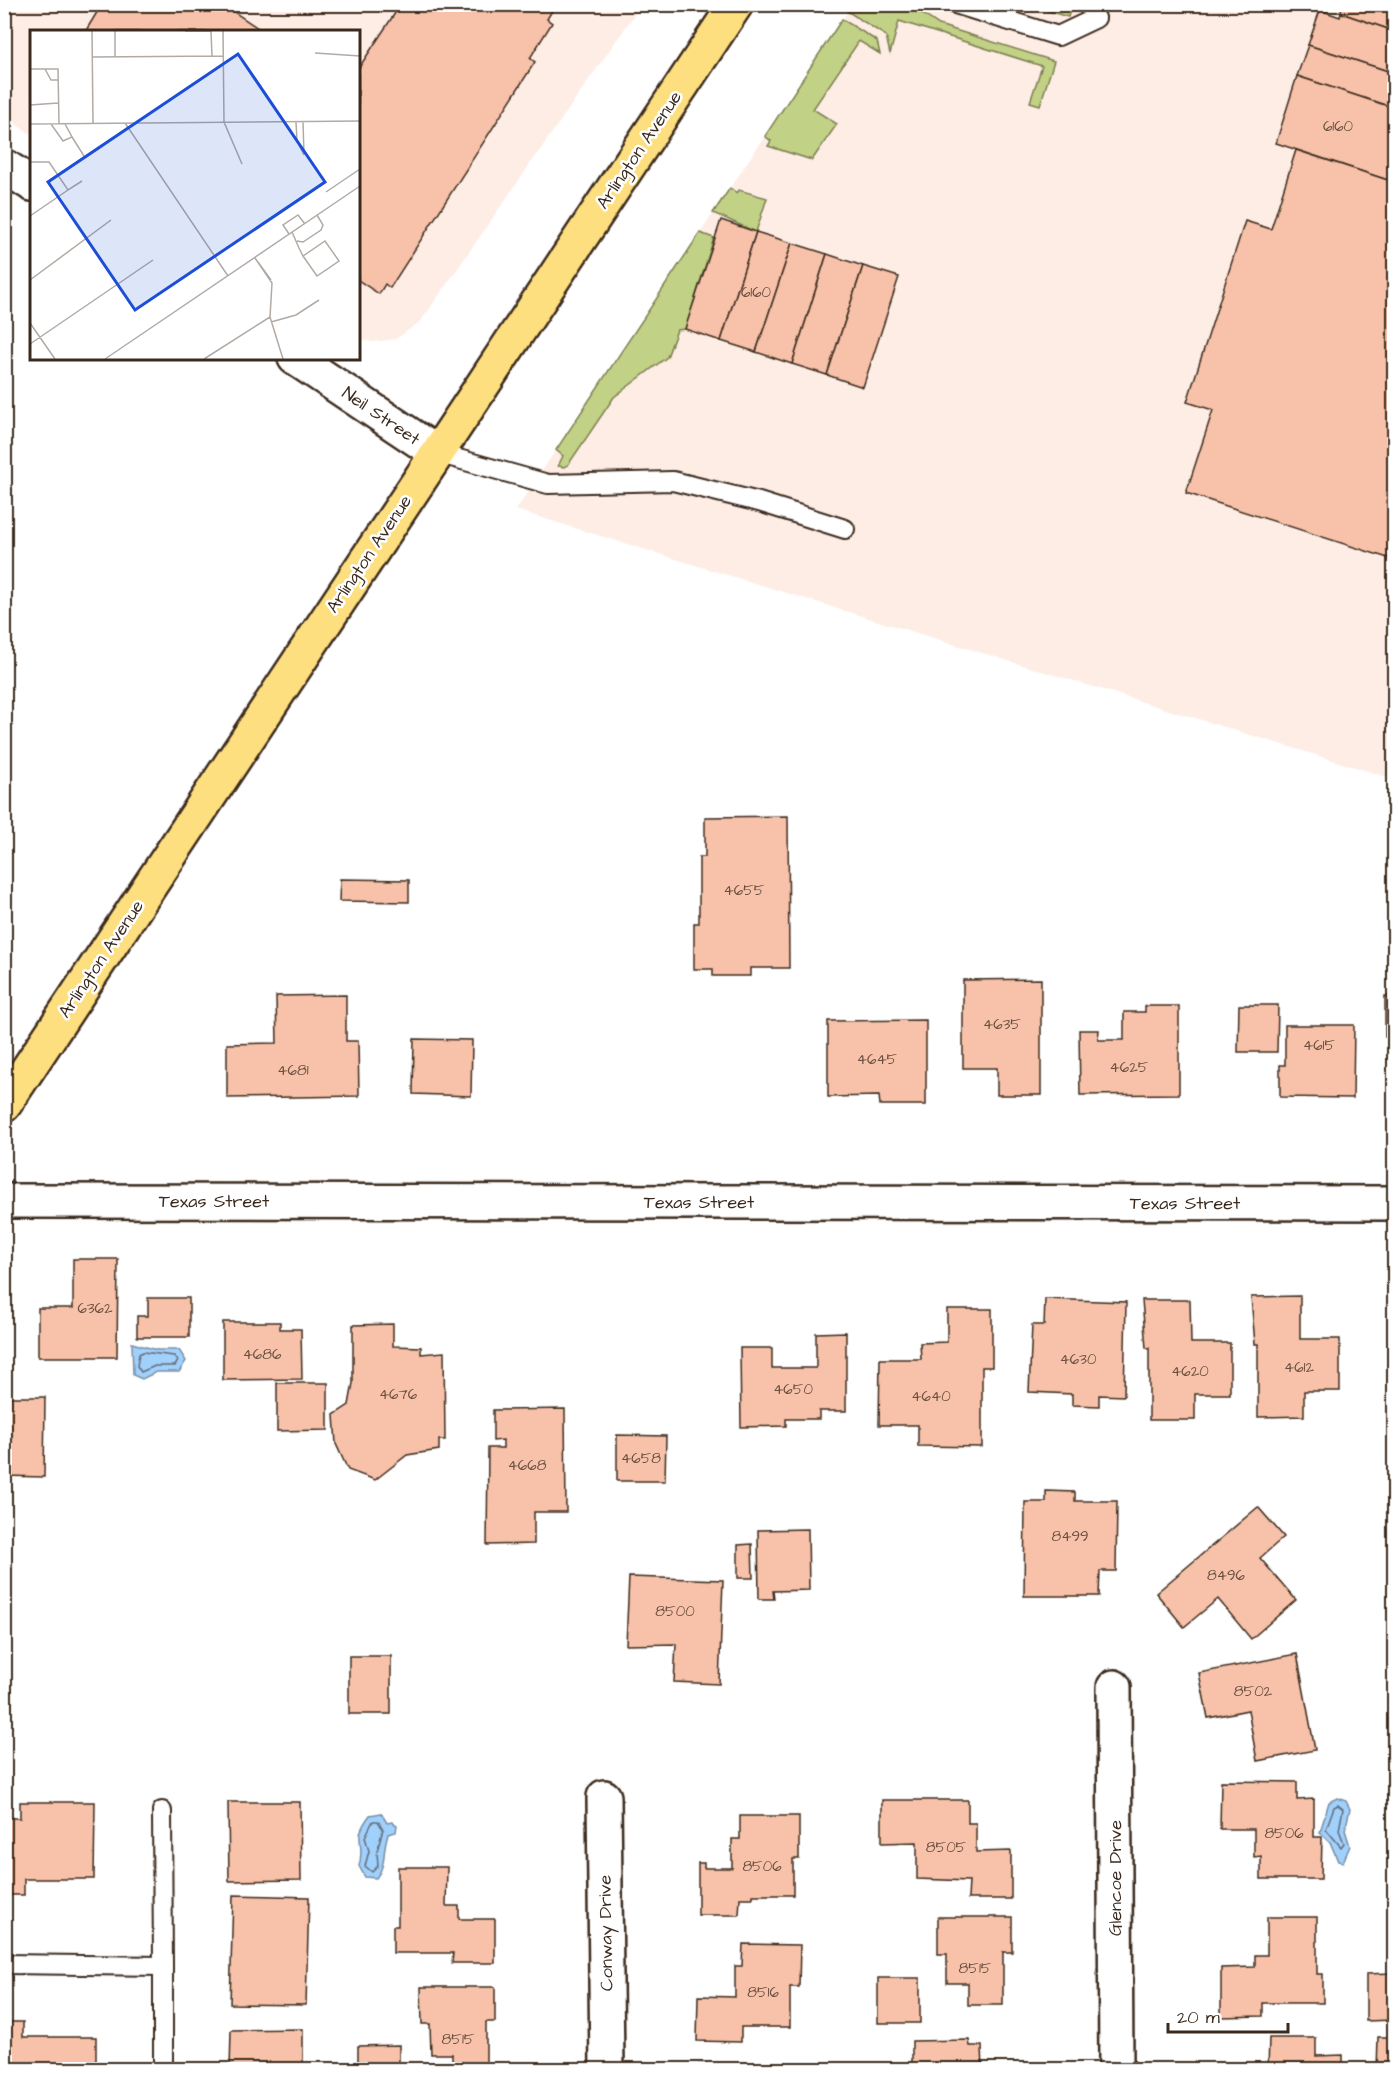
<svg xmlns="http://www.w3.org/2000/svg" width="1399" height="2074" font-family="'Architects Daughter',sans-serif">
<rect width="100%" height="100%" fill="#fff"/>
<filter id="ink" filterUnits="userSpaceOnUse"><feTurbulence type="fractalNoise" baseFrequency=".0167" numOctaves="2"/><feDisplacementMap in="SourceGraphic" scale="12" xChannelSelector="R" yChannelSelector="G"/><feConvolveMatrix kernelMatrix="1 2 1 2 8 2 1 2 1" color-interpolation-filters="sRGB"/></filter>
<g filter="url(#ink)">
<g fill="#fdede5">
<path d="M4,5H641L421,321L396,339L372,342L358,339V32H32L31,134L5,117Z"/>
<path d="M852,5H1394V779L516,510Z"/>
</g>
<g fill="#c1d185" stroke="#7e7e52" stroke-width="1.5">
<path d="M852,4L909,5L939,25L1054,61L1040,105L1030,102L1042,66L899,21L890,54L886,36L847,11Z"/>
<path d="M1028,5L1072,4V5L1068,17Z"/>
<path d="M842,19L877,41L880,54L859,41L813,109L837,124L812,160L768,146L771,141L765,136Z"/>
<path d="M730,188L737,193L739,190L767,198L756,232L713,213Z"/>
<path d="M700,233L714,238L685,329L677,330L667,357L614,397L568,465L564,467L558,466L563,456L556,450Z"/>
</g>
<g fill="#a0d0fc" stroke="#788ea3" stroke-width="1.5">
<path d="M132,1343L157,1350H179L186,1361L179,1372H156L142,1379L133,1375Z"/>
<path d="M1337,1798L1346,1801L1350,1809L1345,1830L1350,1846L1343,1862L1338,1861L1330,1842L1320,1832L1329,1802Z"/>
<path d="M381,1813L387,1823L392,1822L397,1825L396,1832L388,1834C382,1850 387,1865 376,1878L365,1877L359,1866C366,1840 351,1840 370,1815Z"/>
</g>
<g fill="none" stroke-linecap="round" stroke-linejoin="round">
<g stroke="#636c77" stroke-width="1.5">
<path d="M143,1352L174,1356L178,1361L175,1366H155L141,1372L137,1366L139,1354Z"/>
<path d="M1338,1805L1343,1809L1339,1830L1344,1843L1341,1847L1326,1829L1334,1807Z"/>
<path d="M373,1821H378L383,1829L377,1852L378,1866L372,1872L365,1866L369,1851L365,1837Z"/>
</g>
</g>
<g fill="#f7c2a9" stroke="#3b2a1e" stroke-width="1.5">
<path d="M102,4H222L264,32H85Z"/>
<path d="M401,4H556L547,19L552,23L530,58L535,62L390,288L385,284L379,294L358,280V69Z"/>
<path d="M1342,4H1394V31L1341,13Z"/>
<path d="M1320,10L1340,17L1341,13L1394,31V73L1308,45Z"/>
<path d="M1308,45L1394,73V108L1297,76Z"/>
<path d="M1297,76L1394,108V182L1276,143Z"/>
<path d="M1296,150L1394,182V560L1186,493L1213,410L1187,402L1245,221L1271,229Z"/>
<path d="M721,220L756,232L721,341L685,329Z"/>
<path d="M756,232L792,243L756,352L721,341Z"/>
<path d="M792,243L827,254L792,364L756,352Z"/>
<path d="M827,254L863,266L827,375L792,364Z"/>
<path d="M863,266L899,277L863,387L827,375Z"/>
<path d="M788,816L789,968H750V976H713V969H694V923H699V857H705V817Z"/>
<path d="M340,879L409,880V902L339,901Z"/>
<path d="M1041,979V1095H997V1068H963V980Z"/>
<path d="M346,995V1041H358L359,1096L227,1098V1044L277,1043L276,996Z"/>
<rect x="1385" y="996" width="9" height="41"/>
<path d="M1239,1005H1278L1277,1052H1238Z"/>
<path d="M1145,1006H1179V1094L1080,1095L1079,1030H1099L1098,1040H1124V1012H1145Z"/>
<path d="M926,1020V1105H880L879,1096L828,1097V1021Z"/>
<path d="M1285,1025H1354L1353,1098L1280,1097V1065H1285Z"/>
<path d="M414,1039L472,1040L471,1096L413,1094Z"/>
<path d="M73,1259H118L117,1357H38V1308H73Z"/>
<path d="M1300,1296V1339H1340V1391H1304V1416L1258,1417V1344H1255L1251,1297Z"/>
<path d="M148,1298H189V1337H137V1316H148Z"/>
<path d="M1045,1299L1126,1302L1124,1396L1099,1395V1406L1072,1405V1394L1029,1392L1032,1325H1044Z"/>
<path d="M1142,1300H1190L1191,1343H1230V1394H1195V1420H1149V1348H1146Z"/>
<path d="M947,1309H992V1367H982V1447L918,1446V1425H879L880,1359H921L920,1343L947,1342Z"/>
<path d="M223,1322H280V1329H301L302,1379L223,1380Z"/>
<path d="M393,1324V1346L421,1347V1354L444,1352L445,1440H439V1450L407,1455L375,1480L348,1470L336,1444L334,1415L349,1405L353,1383V1325Z"/>
<path d="M846,1332V1411H819V1419H786V1426L741,1427L740,1348H772V1368H816V1333Z"/>
<path d="M277,1383H328V1430L277,1431Z"/>
<path d="M4,1397H45L44,1477L4,1476Z"/>
<path d="M565,1409L566,1512H534V1544L487,1545L488,1448H503V1440L493,1441V1410Z"/>
<path d="M617,1435L666,1436L665,1481H617Z"/>
<path d="M1046,1491L1075,1492V1501H1117L1116,1571H1100L1099,1596H1024L1025,1502H1046Z"/>
<path d="M1258,1507L1284,1537L1260,1558L1296,1600L1251,1639L1218,1599L1184,1627L1156,1593Z"/>
<path d="M808,1529L809,1590L773,1591L774,1599H759L758,1530Z"/>
<path d="M752,1544L753,1578H738V1545Z"/>
<path d="M629,1577L723,1580L719,1684L674,1682L676,1644L626,1645Z"/>
<path d="M1297,1654L1315,1750L1257,1761L1248,1710L1208,1718L1199,1673Z"/>
<rect x="349" y="1656" width="42" height="58"/>
<path d="M1221,1781L1297,1782V1800L1314,1799V1837H1322L1321,1879H1261V1856L1254,1857V1829H1220Z"/>
<path d="M882,1800H968V1823H976V1852L1011,1851V1899H968L969,1881L917,1879V1842L882,1843Z"/>
<path d="M20,1802H95L94,1879H24V1895H4V1818H20Z"/>
<path d="M228,1802H300L301,1880L229,1881Z"/>
<path d="M740,1816H799V1859H793V1895H753V1898H740L739,1915H698V1863H704V1868H732V1839H740Z"/>
<path d="M398,1867H447L446,1906H459V1919H495V1963H452L453,1953H393V1926H398Z"/>
<path d="M233,1895L309,1897L306,2005L230,2004Z"/>
<path d="M938,1917H1012V1952H1003V2005H968V1983H947V1954H938Z"/>
<path d="M1267,1917H1317V1974H1323V2003H1263V2016L1221,2017V1968L1255,1967V1955H1267Z"/>
<path d="M743,1944L800,1945L799,1987H790V2027H741V2042L697,2041L698,1996L735,1997V1966H742Z"/>
<path d="M1394,1973V2020L1366,2021V1974Z"/>
<rect x="878" y="1978" width="42" height="45"/>
<path d="M421,1987H495V2022H486V2070H452V2054H431L430,2024H422Z"/>
<path d="M4,2022H23V2037H96V2070H4Z"/>
<path d="M303,2029V2070H230L231,2030Z"/>
<path d="M1378,2037H1394V2070H1377Z"/>
<path d="M1269,2038H1316V2056L1343,2055V2070H1268Z"/>
<path d="M969,2040L970,2046H982L983,2070H912V2041Z"/>
<path d="M399,2045V2070H358V2046Z"/>
<path d="M740,2064V2070H699V2065Z"/>
</g>
<g fill="none" stroke-linecap="round" stroke-linejoin="round">
<g stroke="#3b2a1e" stroke-width="22">
<g id="service">
<path d="M955,4L1058,36L1096,18L1087,4"/>
<path d="M437,453L548,484L673,481L759,502L845,529"/>
<path d="M4,1964L163,1966L162,1811"/>
<path d="M163,1966V2070"/>
</g>
</g>
<g stroke="#3b2a1e" stroke-width="38">
<g id="minor">
<path d="M4,166L32,184"/>
<path d="M295,358L437,453"/>
<path d="M4,1201L1394,1203"/>
<path d="M1114,1687L1116,2070"/>
<path d="M604,1797L607,2070"/>
</g>
</g>
<g stroke="#3b2a1e" stroke-width="38">
<path id="primary" d="M4,1105L736,4"/>
</g>
<use href="#service" stroke="#fff" stroke-width="18"/>
<use href="#minor" stroke="#fff" stroke-width="33"/>
<use href="#primary" stroke="#fedf80" stroke-width="33"/>
</g>
</g>
<g text-anchor="middle" dominant-baseline="central" stroke-width="5" stroke-linejoin="round" paint-order="stroke">
<g font-size="15" fill="#6a5041">
<text x="1338" y="126">6160</text>
<text x="756" y="292">6160</text>
<text x="744" y="890">4655</text>
<text x="1002" y="1024">4635</text>
<text x="1319" y="1045">4615</text>
<text x="877" y="1059">4645</text>
<text x="1129" y="1067">4625</text>
<text x="293" y="1070">4681</text>
<text x="95" y="1308">6362</text>
<text x="262" y="1354">4686</text>
<text x="1078" y="1359">4630</text>
<text x="1299" y="1367">4612</text>
<text x="1190" y="1371">4620</text>
<text x="793" y="1389">4650</text>
<text x="398" y="1394">4676</text>
<text x="931" y="1396">4640</text>
<text x="641" y="1458">4658</text>
<text x="527" y="1465">4668</text>
<text x="1070" y="1536">8499</text>
<text x="1226" y="1575">8496</text>
<text x="675" y="1611">8500</text>
<text x="1253" y="1691">8502</text>
<text x="1284" y="1833">8506</text>
<text x="946" y="1847">8505</text>
<text x="762" y="1866">8506</text>
<text x="975" y="1968">8515</text>
<text x="763" y="1992">8516</text>
<text x="458" y="2039">8515</text>
</g>
<g font-size="18" fill="#3b2a1e" stroke="#fff">
<text transform="translate(639 150) rotate(-56)">Arlington Avenue</text>
<text transform="translate(381 416) rotate(34)">Neil Street</text>
<text transform="translate(369 554) rotate(-56)">Arlington Avenue</text>
<text transform="translate(101 959) rotate(-56)">Arlington Avenue</text>
<text x="214" y="1201">Texas Street</text>
<text x="699" y="1202">Texas Street</text>
<text x="1185" y="1203">Texas Street</text>
<text transform="translate(1115 1878) rotate(-90)">Glencoe Drive</text>
<text transform="translate(606 1933) rotate(-91)">Conway Drive</text>
</g>
</g>
<g transform="translate(30 30)">
<rect width="330" height="330" fill="#fff"/>
<path fill="none" stroke="#b1aaa5" stroke-width="1.5" d="M62,1L63,93M85,1V27M155,1H181L182,26M193,1L194,92L212,134M285,23L330,26M62,27L193,26M0,39H28L29,94M15,39L21,50H28M0,75L28,73M266,92L267,111L274,125M273,92L274,125M95,93L198,246M0,94L330,91M21,94L33,111L42,107L35,94M42,107L54,126M0,132H19L38,160L52,151M296,162L330,139M0,186L38,160M262,202L269,218L273,226L287,246L309,231L295,211L273,226M259,204L253,195L268,185L275,194M267,211L273,212L291,200L293,195L287,185M225,228L242,253L240,287L253,329M228,232L241,250M0,250L81,190M241,292L266,285L289,270M0,293L25,329M0,314L123,230M75,329L330,156M174,329L240,287"/>
<path fill="#1d4ed8" fill-opacity="0.15" stroke="#1d4ed8" stroke-width="3" d="M208,24L295,152L105,280L18,152Z"/>
<rect width="330" height="330" fill="none" stroke="#3b2a1e" stroke-width="3"/>
</g>
<rect width="1399" height="2074" fill="none" stroke="#fff" stroke-width="24"/>
<rect x="12" y="12" width="1375" height="2050" fill="none" stroke="#3b2a1e" stroke-width="2" filter="url(#ink)"/>
<path d="M1168 2023v9h120v-9" fill="none" stroke="#3b2a1e" stroke-width="3"/>
<text x="1177" y="2023" font-size="18" fill="#3b2a1e" stroke="#ffffff" stroke-width="4.5" paint-order="stroke">20 m</text>
</svg>
